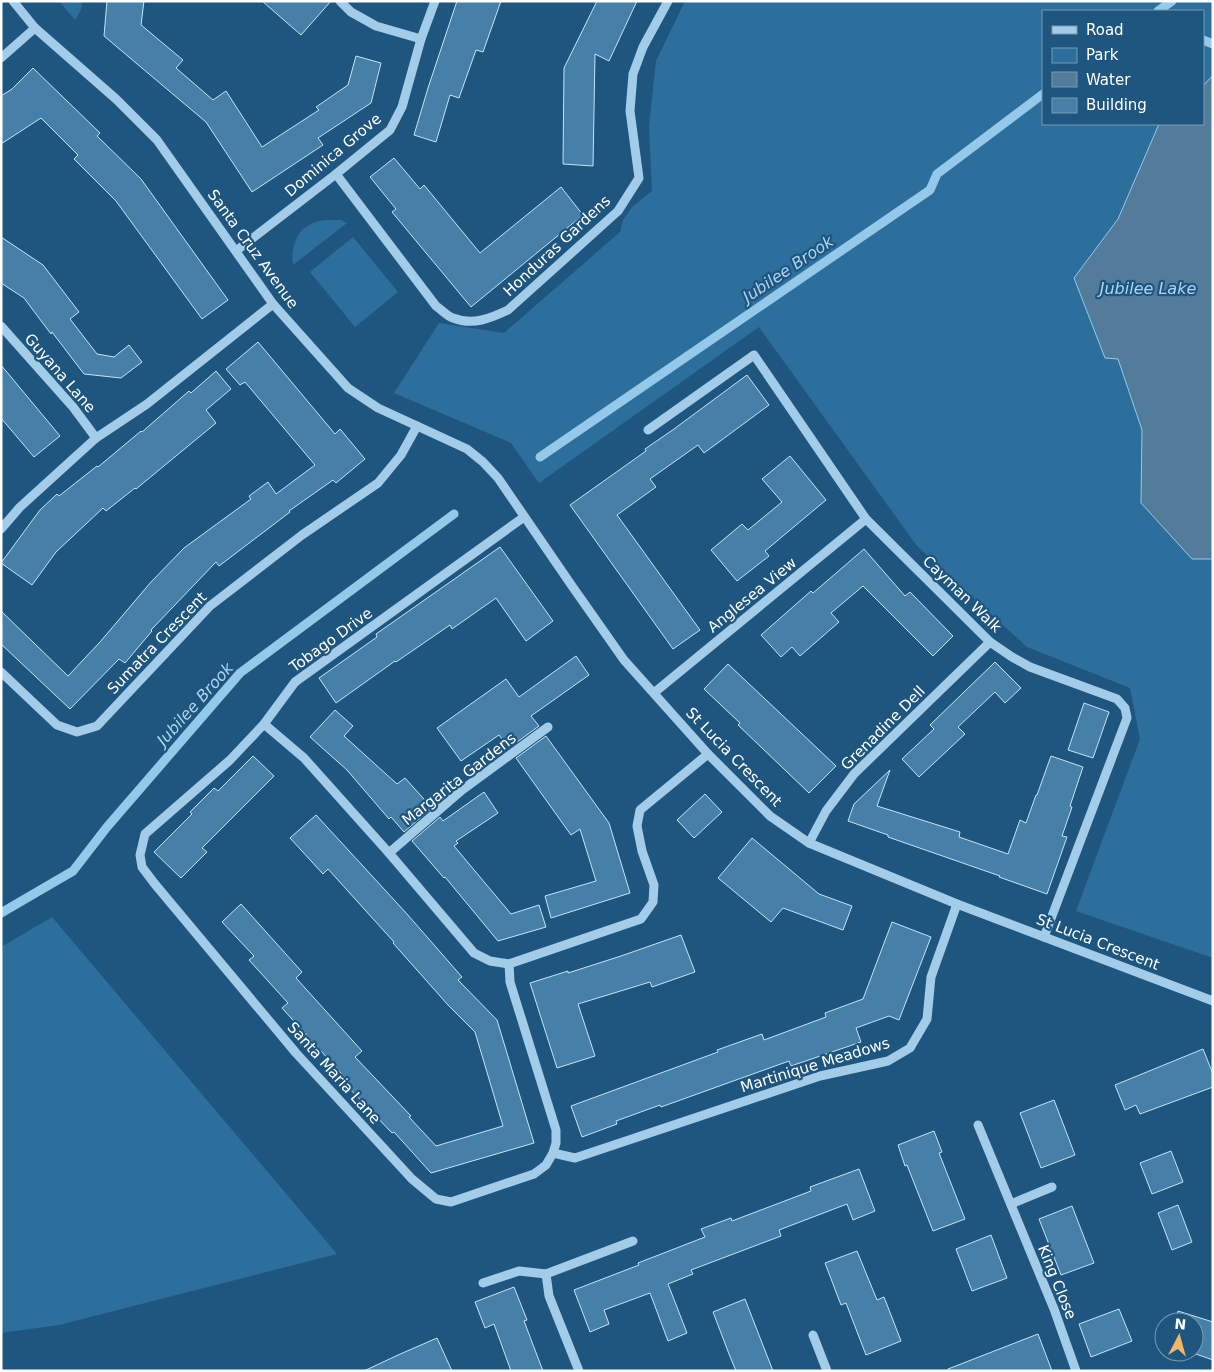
<svg xmlns="http://www.w3.org/2000/svg" width="1214" height="1372" font-family="'DejaVu Sans',sans-serif">
<rect width="100%" height="100%" fill="#1e567f"/>
<g fill="#2d6f9c" fill-rule="evenodd">
<path d="M59,1H82L81,10L75,20Z"/>
<path d="M685,1H1213V958L1076,911L1140,739L1130,688L1027,647L917,546L759,327L539,483L511,443L394,393L439,323L504,333L620,232L623,220L633,206L652,191L649,126L656,61ZM1043,11H1203V124H1043Z"/>
<path d="M325,220H341L347,223L293,265C291,250 295,232 309,225C314,222 320,221 325,220Z"/>
<path d="M353,237L398,292L355,327L310,272Z"/>
<path d="M52,917L337,1254L59,1325L1,1333V947Z"/>
</g>
<path fill="#537c9a" stroke="#95c9ea" d="M1213,75V559H1192L1141,503L1142,430L1118,359L1105,358L1074,278L1118,219L1159,124H1203V86Z"/>
<g fill="none" stroke-linecap="round" stroke-linejoin="round">
<g stroke="#95c9ea" stroke-width="9">
<path d="M1158,11L1172,1"/>
<path d="M1203,40L1213,44"/>
<path d="M540,457L930,190L937,174L1043,94"/>
<path d="M1,913L73,871L107,827L240,673L454,514"/>
</g>
</g>
<g fill="#4680a9" stroke="#c6e3f6">
<path d="M107,1H144L141,25L183,60L176,68L213,100L226,91L262,147L319,110L316,107L348,85L356,56L381,63L371,103L318,138L323,145L252,192L206,122L104,36Z"/>
<path d="M262,1H331L301,35Z"/>
<path d="M457,1H501L483,52L476,50L459,98L450,95L436,142L414,135L428,88Z"/>
<path d="M597,1H637L609,61L595,54L593,166L563,164L564,68Z"/>
<path d="M33,68L100,133L97,136L141,179L228,300L202,319L116,201L74,159L78,155L41,118L1,144V96L12,89Z"/>
<path d="M394,158L420,189L424,185L480,253L561,187L583,215L471,307L392,212L396,209L370,177Z"/>
<path d="M1,237L43,265L79,312L70,319L97,354L114,357L129,345L142,362L121,378L84,374L52,332L51,334L24,298L1,283Z"/>
<path d="M258,342L335,434L340,429L365,459L336,483L333,480L289,511L290,512L219,566L216,562L151,630L152,631L125,663L119,659L70,709L1,644V611L68,676L100,642L151,582L184,548L251,499L249,496L268,482L276,494L315,465L245,382L240,385L226,369Z"/>
<path d="M1,365L60,436L34,457L1,418Z"/>
<path d="M216,371L231,389L206,410L216,423L136,489L135,488L106,511L103,508L56,552L32,585L1,563L40,510L57,494L59,496L97,466L98,467L141,431L142,432L189,391L191,393Z"/>
<path d="M747,375L769,405L704,453L698,445L650,479L656,487L617,515L700,630L673,649L570,505L646,451L645,449L674,429Z"/>
<path d="M790,456L826,500L765,551L769,556L737,581L711,550L742,524L748,530L782,502L762,479Z"/>
<path d="M500,547L553,621L526,641L496,598L452,629L450,625L396,662L395,661L336,703L319,678L377,637L376,634Z"/>
<path d="M864,549L905,596L910,592L953,636L933,656L863,586L831,613L839,622L800,656L792,647L781,657L761,635L811,591L813,593Z"/>
<path d="M576,656L589,675L531,716L539,726L509,748L499,735L461,761L437,728L506,679L519,697Z"/>
<path d="M995,662L1021,688L1005,703L995,692L958,727L965,734L919,777L902,759L934,729L930,725Z"/>
<path d="M728,664L836,766L809,793L738,725L740,723L704,689Z"/>
<path d="M1084,703L1109,712L1093,758L1068,750Z"/>
<path d="M335,710L353,726L344,736L397,784L405,778L432,808L404,832L391,817L389,819L347,770L310,737Z"/>
<path d="M546,736L609,823L630,893L551,918L545,896L596,881L580,829L571,835L516,758Z"/>
<path d="M253,756L274,776L202,848L207,852L181,878L154,852L192,814L190,812L214,788L218,791Z"/>
<path d="M1051,756L1083,767L1070,806L1072,807L1062,836L1067,837L1047,894L999,877L1000,876L888,837V835L848,821L854,804L890,770L877,806L960,832L959,837L1008,854L1020,820L1026,823L1036,795H1037Z"/>
<path d="M484,792L498,813L456,841L458,843L454,846L511,914L539,905L546,927L498,941L445,877L444,878L412,841L440,817L443,821Z"/>
<path d="M705,794L722,812L694,838L677,820Z"/>
<path d="M316,815L407,914L462,977L458,980L497,1020L534,1143L431,1173L394,1132L392,1133L346,1085L349,1082L282,1008L288,1003L249,960L254,956L222,922L241,904L302,972L296,978L362,1051L355,1057L411,1116L409,1117L436,1146L503,1126L475,1032L448,1005L393,943L394,942L328,869L323,874L290,838Z"/>
<path d="M752,838L819,894L852,906L843,930L783,908L771,922L718,878Z"/>
<path d="M892,922L931,937L899,1020L889,1016L856,1028L861,1042L791,1066L789,1061L661,1107L660,1105L616,1121L617,1124L582,1137L571,1106L718,1052L717,1050L762,1034L764,1040L826,1017L825,1013L863,999Z"/>
<path d="M681,935L695,972L652,987L650,982L578,1004L595,1056L557,1068L530,983L568,971V973L621,956Z"/>
<path d="M1203,1049L1213,1074V1087L1140,1114L1136,1105L1125,1110L1115,1085Z"/>
<path d="M1054,1100L1075,1155L1041,1168L1020,1113Z"/>
<path d="M934,1131L942,1152L939,1153L965,1219L933,1231L907,1165L905,1166L898,1145Z"/>
<path d="M1171,1151L1183,1182L1152,1194L1140,1163Z"/>
<path d="M859,1169L875,1211L853,1220L847,1204L779,1230L781,1236L691,1270L693,1274L668,1284L687,1333L668,1341L650,1293L604,1310L609,1324L590,1332L574,1290L639,1265L638,1263L705,1237L701,1229L731,1218L732,1221L811,1191L810,1187Z"/>
<path d="M1178,1205L1192,1242L1172,1250L1158,1213Z"/>
<path d="M1072,1206L1094,1263L1061,1275L1039,1219Z"/>
<path d="M991,1235L1007,1278L972,1291L956,1249Z"/>
<path d="M857,1251L877,1300L884,1297L901,1341L866,1355L846,1303L841,1305L825,1263Z"/>
<path d="M514,1287L527,1320L524,1321L543,1371H511L494,1324L485,1328L475,1302Z"/>
<path d="M745,1299L757,1330L773,1371H736L729,1354L713,1312Z"/>
<path d="M1119,1309L1132,1341L1091,1357L1079,1324Z"/>
<path d="M1178,1311L1213,1322V1360L1190,1352H1194V1322H1174Z"/>
<path d="M1038,1334L1052,1371H948V1369Z"/>
<path d="M437,1338L452,1371H364L398,1355Z"/>
</g>
<g fill="none" stroke-linecap="round" stroke-linejoin="round">
<g stroke="#a2cce8" stroke-width="9">
<path d="M13,1L35,28L116,99L157,140L273,304L348,388L378,408L467,449L483,462L498,478L572,586L624,660L708,754L770,816L809,843L957,904L1213,1001"/>
<path d="M340,1L351,12L376,26L421,39"/>
<path d="M1,58L35,28"/>
<path d="M336,174L436,306C442,310 447,316 453,318C473,326 491,318 508,310L618,211L639,178L630,111L633,74L643,47L668,1"/>
<path d="M236,251L336,174L390,130L402,107L421,39L435,1"/>
<path d="M1,326L73,407L96,438"/>
<path d="M648,430L754,355L866,519L990,642L1012,657L1030,667L1117,699L1125,708L1127,718L1044,937"/>
<path d="M1,529L20,507L96,438L147,404L273,304"/>
<path d="M1,672L57,725L77,732L97,726L210,606L302,535L378,483L401,455L417,426"/>
<path d="M655,692L866,519"/>
<path d="M264,724L304,758L389,853L474,953L490,961L509,964L641,919L653,902L654,885L642,851L637,826L640,810L708,754"/>
<path d="M809,843L826,811L854,774L990,642"/>
<path d="M389,853L462,790L548,727"/>
<path d="M509,964L510,982L556,1130V1143L553,1153L546,1165L534,1174L451,1202L436,1199L412,1179L296,1053L154,883L142,867L140,855L145,834L230,760L264,724L295,682L524,517"/>
<path d="M978,1125L1054,1309L1076,1371"/>
<path d="M553,1153L575,1158L820,1076L888,1061L910,1048L927,1019L931,977L957,904"/>
<path d="M1011,1204L1052,1187"/>
<path d="M546,1274L549,1296L579,1371"/>
<path d="M483,1283L519,1271L546,1274L633,1241"/>
<path d="M813,1335L827,1371"/>
</g>
</g>
<g text-anchor="middle" dominant-baseline="central" stroke-width="4.5" stroke-linejoin="round" paint-order="stroke">
<g font-size="15" fill="#fff" stroke="#1e567f">
<text transform="translate(333 155) rotate(-40)">Dominica Grove</text>
<text transform="translate(557 246) rotate(-43)">Honduras Gardens</text>
<text transform="translate(253 249) rotate(54)">Santa Cruz Avenue</text>
<text transform="translate(60 373) rotate(49)">Guyana Lane</text>
<text transform="translate(962 594) rotate(44)">Cayman Walk</text>
<text transform="translate(752 595) rotate(-39)">Anglesea View</text>
<text transform="translate(331 640) rotate(-36)">Tobago Drive</text>
<text transform="translate(157 643) rotate(-46)">Sumatra Crescent</text>
<text transform="translate(883 728) rotate(-45)">Grenadine Dell</text>
<text transform="translate(734 757) rotate(46)">St Lucia Crescent</text>
<text transform="translate(459 779) rotate(-38)">Margarita Gardens</text>
<text transform="translate(1098 942) rotate(21)">St Lucia Crescent</text>
<text transform="translate(815 1065) rotate(-17)">Martinique Meadows</text>
<text transform="translate(334 1073) rotate(48)">Santa Maria Lane</text>
<text transform="translate(1057 1282) rotate(68)">King Close</text>
</g>
<g font-size="16" font-style="italic" fill="#add5f0" stroke="#1e567f">
<text transform="translate(788 269) rotate(-34)">Jubilee Brook</text>
<text x="1148" y="288">Jubilee Lake</text>
<text transform="translate(195 704) rotate(-48)">Jubilee Brook</text>
</g>
</g>
<rect width="1214" height="1372" fill="none" stroke="#ffffff" stroke-width="5"/>
<rect x="1042" y="10" width="162" height="115" fill="#1e567f" stroke="#789ab2"/>
<rect x="1052" y="26" width="25" height="8" fill="#a2cce8" stroke="#789ab2"/>
<text x="1086" y="35" font-size="15" fill="#ffffff">Road</text>
<rect x="1052" y="48" width="25" height="15" fill="#2d6f9c" stroke="#789ab2"/>
<text x="1086" y="60" font-size="15" fill="#ffffff">Park</text>
<rect x="1052" y="72" width="25" height="15" fill="#537c9a" stroke="#789ab2"/>
<text x="1086" y="85" font-size="15" fill="#ffffff">Water</text>
<rect x="1052" y="98" width="25" height="15" fill="#4680a9" stroke="#789ab2"/>
<text x="1086" y="110" font-size="15" fill="#ffffff">Building</text>
<g transform="translate(1179 1337) rotate(6)"><circle r="24" fill="#1e567f" stroke="#789ab2"/>
<path d="M0-4L9 19L0 12L-9 19Z" fill="#f7b661"/>
<text y="-8" font-size="14" font-weight="bold" text-anchor="middle" fill="#ffffff">N</text>
</g>
</svg>
